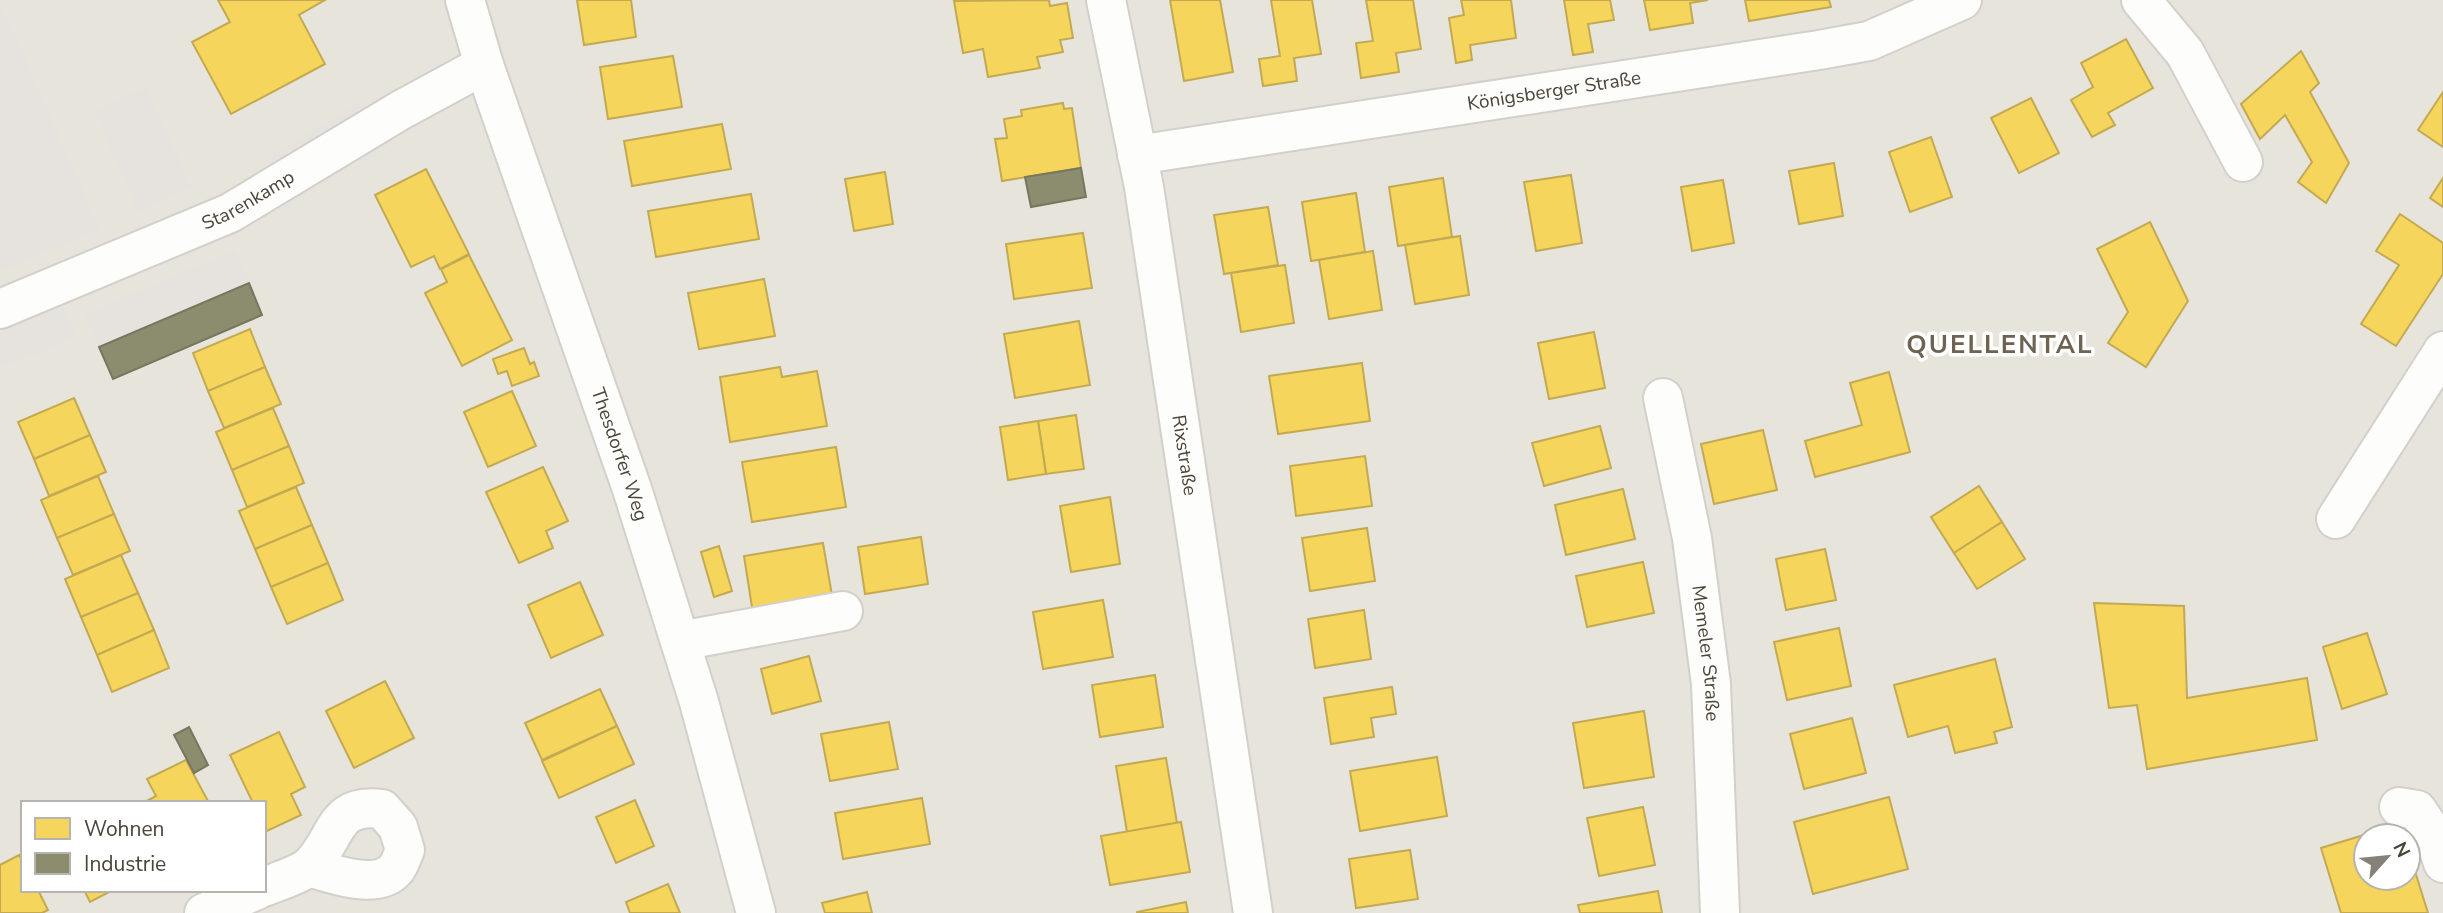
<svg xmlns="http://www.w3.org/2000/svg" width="2443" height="913" font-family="'Nunito Sans',sans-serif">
<rect width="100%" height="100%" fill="#f4f2ee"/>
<path fill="#e7e4dc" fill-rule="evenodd" d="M0,0H2443V913H0ZM23,803H264V890H23ZM2366,836H2408V878H2366Z"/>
<path fill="#e6e2de" d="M235,250L249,283L99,347L85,314Z"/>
<g fill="#e6e3df">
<path d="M0,1L100,229L0,272Z"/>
<path d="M147,87L192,188L138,212L93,110Z"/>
<path d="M358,103L379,105L267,173L270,157Z"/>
<path d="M62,302L76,338L0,368V326Z"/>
</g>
<g fill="#f6d55c" stroke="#c3aa52" stroke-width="2">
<path d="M218,0H325L299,15L325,64L231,114L192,42L230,22Z"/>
<path d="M577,0H631L636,37L584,45Z"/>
<path d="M1049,0L1050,6L1067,3L1073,38L1060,40L1063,52L1037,57L1040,68L988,77L983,49L963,53L954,1Z"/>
<path d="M1170,0H1220L1233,72L1184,81Z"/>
<path d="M1271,0H1312L1321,54L1294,58L1297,81L1263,86L1259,59L1280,56Z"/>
<path d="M1366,0H1413L1421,49L1396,53L1399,72L1361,78L1356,43L1373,41Z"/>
<path d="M1461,0H1511L1516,38L1470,45L1472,60L1456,63L1449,18L1464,15Z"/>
<path d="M1564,0H1610L1614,20L1588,24L1593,52L1573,55Z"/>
<path d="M1644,0H1708L1690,3L1693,23L1650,30Z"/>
<path d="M1745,0H1829L1831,7L1749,21Z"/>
<path d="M2126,39L2153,88L2108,113L2115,125L2092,137L2071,100L2093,87L2081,63Z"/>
<path d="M2301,51L2319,83L2310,92L2349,163L2326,203L2298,182L2312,162L2285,115L2260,139L2241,104Z"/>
<path d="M673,56L682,107L608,119L600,67Z"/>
<path d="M2443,92V147L2418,130Z"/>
<path d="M2031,98L2059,153L2019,173L1991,118Z"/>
<path d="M1063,103L1064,109L1072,108L1081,168L1002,181L995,139L1007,138L1004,119L1022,116L1021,110Z"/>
<path d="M722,124L731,169L632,186L624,141Z"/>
<path d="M1931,137L1952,197L1910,212L1889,152Z"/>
<path d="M1834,163L1843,216L1799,224L1789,171Z"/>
<path d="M426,169L469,254L440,269L434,256L411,267L375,195Z"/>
<path d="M885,172L893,224L854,231L845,179Z"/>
<path d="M1571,175L1582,243L1536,251L1524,182Z"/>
<path d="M1443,178L1452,237L1398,246L1389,187Z"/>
<path d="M2443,178V207L2430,198Z"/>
<path d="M1723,180L1734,243L1692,251L1681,187Z"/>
<path d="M1356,193L1365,252L1311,261L1302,202Z"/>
<path d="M751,194L759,239L656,257L648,211Z"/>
<path d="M1268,207L1278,265L1224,274L1214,215Z"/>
<path d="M2400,214L2443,243V274L2396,346L2361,324L2399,265L2376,251Z"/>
<path d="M2150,222L2188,301L2146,367L2108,343L2128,312L2097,249Z"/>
<path d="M1083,233L1092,288L1014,299L1006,244Z"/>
<path d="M1460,236L1469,295L1415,304L1405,245Z"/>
<path d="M1373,251L1382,310L1329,319L1319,260Z"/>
<path d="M469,255L512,340L462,366L425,293L447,282L441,269Z"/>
<path d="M1285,265L1294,323L1241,332L1231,273Z"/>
<path d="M764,279L775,336L699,349L688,293Z"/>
<path d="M1079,321L1090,385L1015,398L1004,334Z"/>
<path d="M250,329L265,367L208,391L193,353Z"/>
<path d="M1594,332L1605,388L1549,399L1538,343Z"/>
<path d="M524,348L530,364L534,362L539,376L512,386L507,371L498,374L493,359Z"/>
<path d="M1362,363L1370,421L1278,434L1269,376Z"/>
<path d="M265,367L281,404L224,428L208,391Z"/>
<path d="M780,367L782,377L817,371L827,426L730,442L720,377Z"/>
<path d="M1889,372L1910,452L1815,477L1805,441L1862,425L1850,383Z"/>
<path d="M512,391L536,446L488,467L464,412Z"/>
<path d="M74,398L90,435L34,459L18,422Z"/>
<path d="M273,408L289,446L232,470L216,432Z"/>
<path d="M1076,415L1084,469L1046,474L1038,421Z"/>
<path d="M1038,421L1046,474L1008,480L1000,427Z"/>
<path d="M1600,426L1611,468L1544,486L1532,443Z"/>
<path d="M1763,430L1777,490L1714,504L1701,444Z"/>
<path d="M90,435L106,472L49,496L34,459Z"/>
<path d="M289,446L304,483L247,507L232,470Z"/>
<path d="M836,447L846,507L752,522L742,462Z"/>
<path d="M1365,456L1372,506L1296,516L1290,466Z"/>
<path d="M543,467L568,521L546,531L553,548L519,563L486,492Z"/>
<path d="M98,476L114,514L57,538L41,500Z"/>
<path d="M1979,486L2002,522L1954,553L1931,517Z"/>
<path d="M296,487L312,525L255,549L239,511Z"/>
<path d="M1623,489L1635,539L1566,555L1555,505Z"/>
<path d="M1110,497L1120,564L1071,572L1060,506Z"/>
<path d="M114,514L130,551L73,575L57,538Z"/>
<path d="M2002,522L2025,559L1977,589L1954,553Z"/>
<path d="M312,525L328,563L271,587L255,549Z"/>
<path d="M1367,528L1375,581L1310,591L1302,538Z"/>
<path d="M921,537L928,584L865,594L858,547Z"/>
<path d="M823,543L834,607L754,620L744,556Z"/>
<path d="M719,546L732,591L714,597L701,552Z"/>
<path d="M1825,549L1836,600L1786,610L1776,559Z"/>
<path d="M121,555L138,593L81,617L65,579Z"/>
<path d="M1643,562L1654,613L1587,627L1576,576Z"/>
<path d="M328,563L343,600L287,624L271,587Z"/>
<path d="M580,582L603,635L551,658L528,605Z"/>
<path d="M138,593L154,630L97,655L81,617Z"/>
<path d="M1103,600L1113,657L1043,669L1033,612Z"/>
<path d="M2094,603L2184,606L2187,698L2307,678L2317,740L2147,769L2137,705L2109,708Z"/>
<path d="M1364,610L1371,659L1315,668L1308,619Z"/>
<path d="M1839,628L1851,686L1787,700L1774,642Z"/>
<path d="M154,630L169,668L112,692L97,655Z"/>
<path d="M2367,633L2387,694L2342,709L2323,647Z"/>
<path d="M809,656L821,701L772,714L761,669Z"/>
<path d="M1995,659L2012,727L1994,732L1997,743L1955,753L1948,726L1908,737L1894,685Z"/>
<path d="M1155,675L1163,727L1100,737L1092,685Z"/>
<path d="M385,681L414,738L354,768L326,711Z"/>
<path d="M1392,687L1396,714L1371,718L1374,737L1331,744L1324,698Z"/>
<path d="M600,689L617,726L542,760L525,723Z"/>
<path d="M1644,711L1654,777L1584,788L1573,723Z"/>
<path d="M1852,718L1866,773L1804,789L1790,734Z"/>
<path d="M889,722L898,769L830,781L821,734Z"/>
<path d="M617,726L634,764L559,798L542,761Z"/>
<path d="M279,732L305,787L291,794L301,815L267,831L264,825V803H253L230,755Z"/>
<path d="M1437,757L1447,816L1360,831L1350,771Z"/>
<path d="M1166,758L1177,823L1127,832L1116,766Z"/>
<path d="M186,760L209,803H143L156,796L147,779Z"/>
<path d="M1889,797L1908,869L1813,894L1794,822Z"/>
<path d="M922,798L930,844L843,859L835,813Z"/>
<path d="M635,800L654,846L616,863L596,817Z"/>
<path d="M1643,807L1655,865L1599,876L1587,818Z"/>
<path d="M1181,822L1190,872L1110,885L1101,836Z"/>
<path d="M2400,824L2404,836H2366V878H2408V849L2428,913H2341L2321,848Z"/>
<path d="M1410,850L1418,899L1356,908L1349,859Z"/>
<path d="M19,855L23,862V890H38L48,910L42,913H0V865Z"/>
<path d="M668,884L680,913H630L626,902Z"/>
<path d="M84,890H113L90,902Z"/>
<path d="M1658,891L1662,913H1580L1578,905Z"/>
<path d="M867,892L872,913H825L822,903Z"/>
<path d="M1186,902L1188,913H1137V912Z"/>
</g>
<g fill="#8c8c6e" stroke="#78765e" stroke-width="2">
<path d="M1081,168L1086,197L1031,207L1025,177Z"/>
<path d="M249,283L262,315L113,379L99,347Z"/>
<path d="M189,727L208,765L194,773L174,735Z"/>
</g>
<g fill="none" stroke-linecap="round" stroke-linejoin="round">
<g stroke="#d2d0cb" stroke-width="42">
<g id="minor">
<path id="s1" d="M465,0L484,65L632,489L699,702L756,913"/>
<path id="s2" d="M1106,0L1144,187L1253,913"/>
<path d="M2141,0L2185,53L2243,162"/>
<path id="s3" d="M1137,155L1819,50L1869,41L1962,0"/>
<path id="s4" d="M0,309L230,213L401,110L484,65"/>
<path id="s5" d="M1663,398L1692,538L1711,684L1720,913"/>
<path d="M2336,519L2443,351"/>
<path d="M680,641L843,611"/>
<path d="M2399,807L2417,810L2435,837L2443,863"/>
<path d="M264,887C276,882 301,874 310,866C338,839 332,802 382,809L398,827L405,850C402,856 400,865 395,870C377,890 331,874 309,867"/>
<path d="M204,913L257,890"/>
</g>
</g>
<use href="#minor" stroke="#fdfdfc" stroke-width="38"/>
</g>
<g text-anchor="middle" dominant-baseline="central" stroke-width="7" stroke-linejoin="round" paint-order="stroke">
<g font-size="19" fill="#4b4439" stroke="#fff">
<text stroke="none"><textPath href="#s3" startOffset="422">Königsberger Straße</textPath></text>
<text stroke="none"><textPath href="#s4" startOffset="271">Starenkamp</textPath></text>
<text stroke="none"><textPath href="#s1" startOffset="480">Thesdorfer Weg</textPath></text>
<text stroke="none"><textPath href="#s2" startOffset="462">Rixstraße</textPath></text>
<text stroke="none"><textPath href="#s5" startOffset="259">Memeler Straße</textPath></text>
</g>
<g font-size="26" font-weight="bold" letter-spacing="2" fill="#6e6250" stroke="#fff">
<text x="2000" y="344">QUELLENTAL</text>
</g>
</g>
<rect x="21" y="801" width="245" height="91" fill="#ffffff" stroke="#b7b4b0" stroke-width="2"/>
<rect x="35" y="818" width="35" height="21" fill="#f6d55c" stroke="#b7b4b0" stroke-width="2"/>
<text x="84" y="836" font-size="21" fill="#4b4439">Wohnen</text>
<rect x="35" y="853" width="35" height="21" fill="#8c8c6e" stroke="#b7b4b0" stroke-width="2"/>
<text x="84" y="871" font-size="21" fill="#4b4439">Industrie</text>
<g transform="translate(2387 857) rotate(63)"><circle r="33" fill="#ffffff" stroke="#b7b4b0" stroke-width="2"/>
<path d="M0-5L12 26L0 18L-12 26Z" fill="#868178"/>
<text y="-10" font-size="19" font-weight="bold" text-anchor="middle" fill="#4b4439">N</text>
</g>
</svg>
